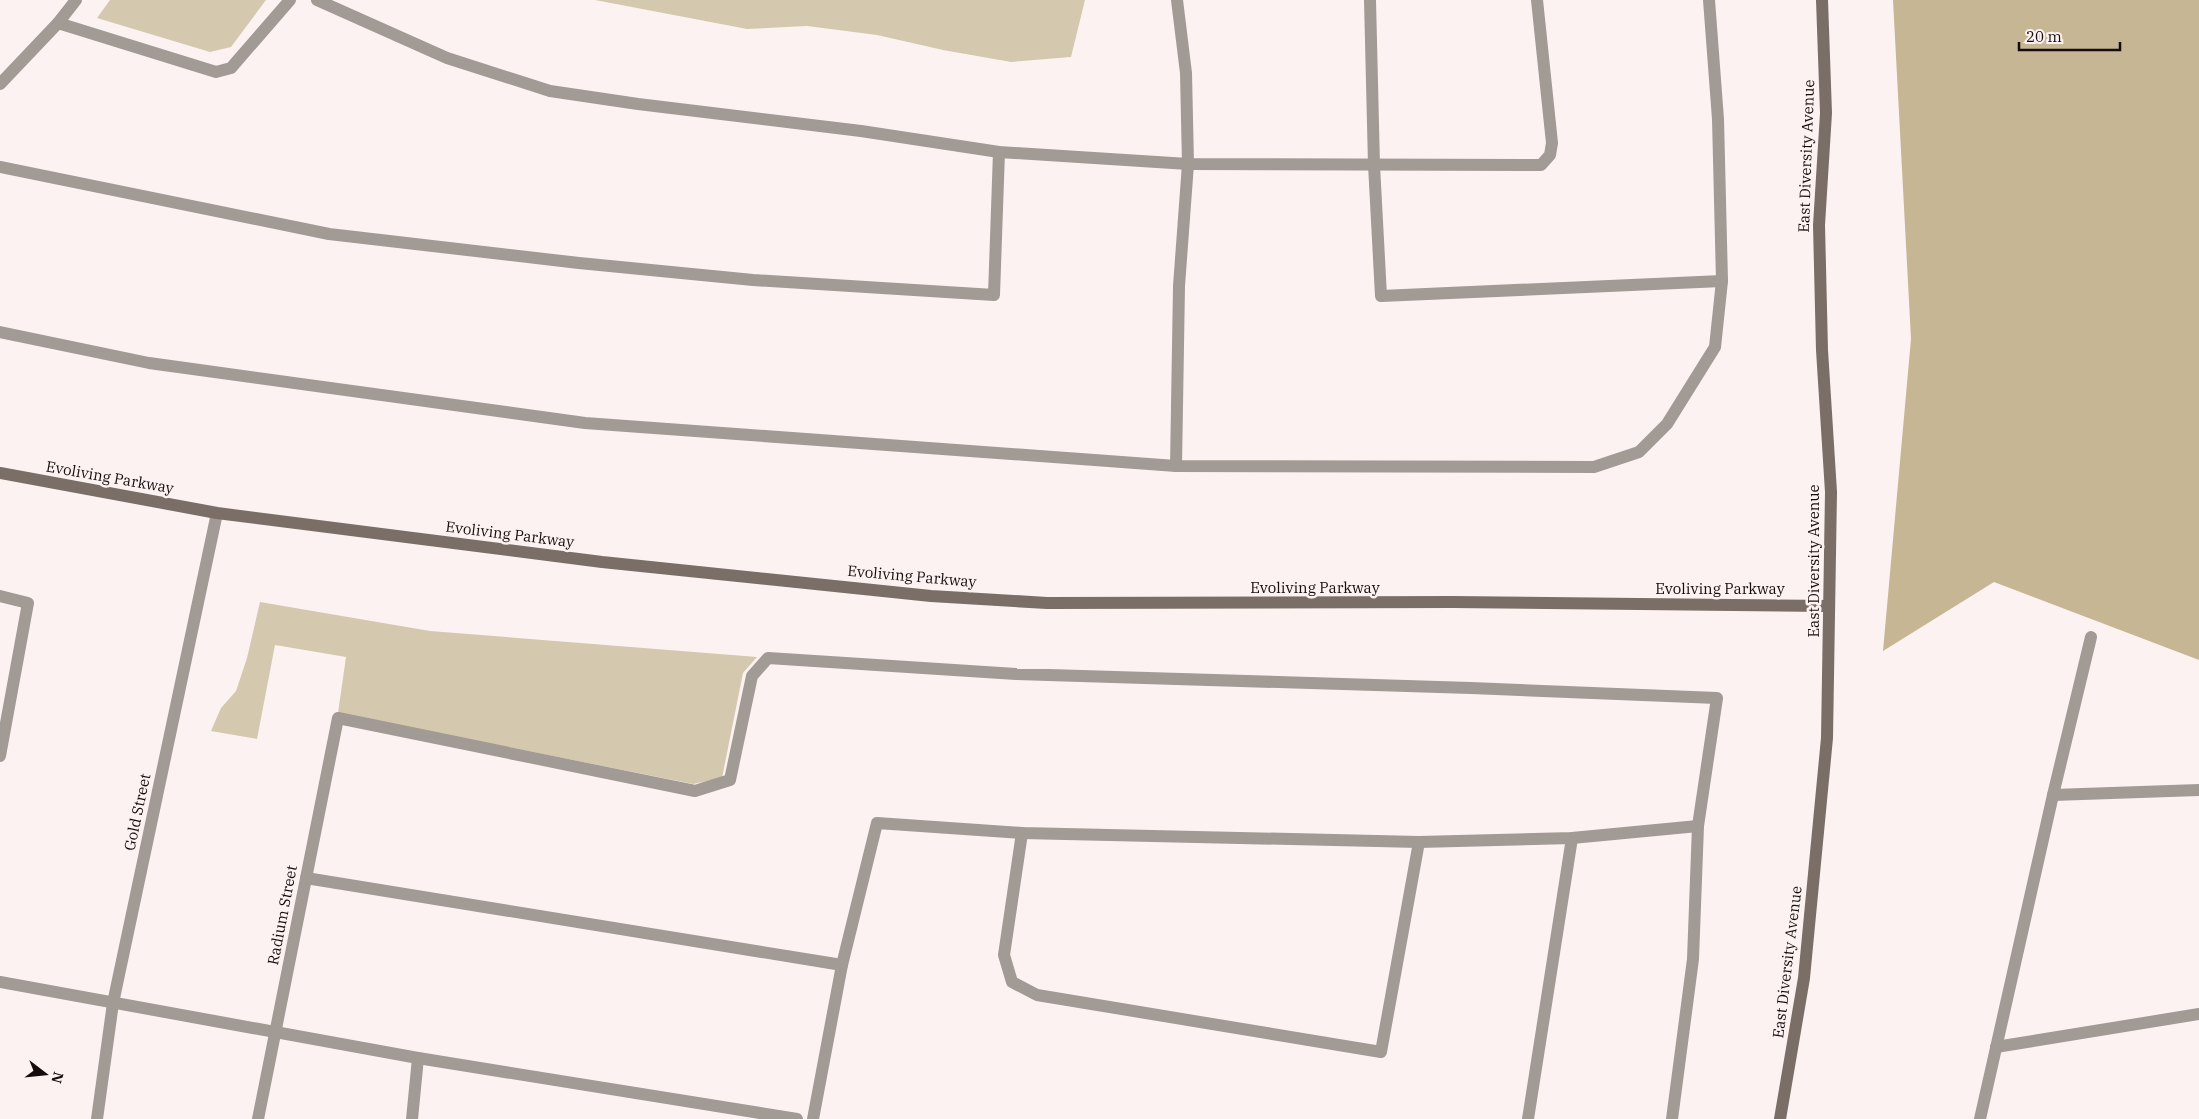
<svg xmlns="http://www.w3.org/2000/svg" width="2199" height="1119" font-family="'IBM Plex Serif',serif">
<rect width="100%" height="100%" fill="#fdf2f2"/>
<g fill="#d4c9af">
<path d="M110,0H266L231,47L210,52L97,18Z"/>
<path d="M595,0H1085L1071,57L1011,62L943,50L877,35L807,26L747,29Z"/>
<path d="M260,602L430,631L757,657L743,673L722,778L693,784L338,713L346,657L275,645L257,739L211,731L221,708L236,691L247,658Z"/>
</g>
<path fill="#c6b693" d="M1893,0H2199V660L1994,582L1883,651L1911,339Z"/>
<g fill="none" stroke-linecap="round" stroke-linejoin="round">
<g stroke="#a29a94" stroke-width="12">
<path d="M317,0L447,58L550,91L638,104L861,131L999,152L1188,164L1541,165L1550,155L1552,143L1537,0"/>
<path d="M1370,0L1374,165L1381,296L1722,281"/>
<path d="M58,23L216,72L231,68L290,0"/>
<path d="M0,84L58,23L76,0"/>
<path d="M0,167L329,234L579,263L753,280L994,295L999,152"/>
<path d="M0,332L149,363L585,423L1176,466L1594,467L1639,452L1667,424L1715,347L1722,281L1718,119L1709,0"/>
<path d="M1176,466L1179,286L1188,164L1186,73L1177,0"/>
<path d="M0,596L28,603L0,756"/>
<path d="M2053,795L2199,790"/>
<path d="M1022,833L1004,955L1012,982L1037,995L1381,1052L1419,842"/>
<path d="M306,878L842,965"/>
<path d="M0,982L418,1058L797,1119"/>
<path d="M1996,1047L2199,1014"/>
<path d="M97,1119L113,1003L217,513"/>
<path d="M258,1119L338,718L695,791L730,780L752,676L768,658L1016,674L1471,688L1717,698L1698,826L1693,959L1672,1119"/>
<path d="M412,1119L418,1058"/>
<path d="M813,1119L842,965L877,823L1022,833L1419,842L1572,838L1698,826"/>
<path d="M1528,1119L1572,838"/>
<path d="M1980,1119L2053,795L2091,637"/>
</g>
<g stroke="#7b6e67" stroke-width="12">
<path d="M0,473L217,513L602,562L931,596L1047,603L1452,602L1829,606"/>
<path d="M1780,1119L1804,978L1827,738L1831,492L1822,350L1819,225L1826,113L1822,0"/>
</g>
</g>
<g text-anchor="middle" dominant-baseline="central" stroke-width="5" stroke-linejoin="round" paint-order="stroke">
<g font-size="15" fill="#150d0d" stroke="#fdf2f2">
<text transform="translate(1806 156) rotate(-88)">East Diversity Avenue</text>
<text transform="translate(110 477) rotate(10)">Evoliving Parkway</text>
<text transform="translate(510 534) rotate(7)">Evoliving Parkway</text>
<text transform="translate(1813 561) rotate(-90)">East Diversity Avenue</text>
<text transform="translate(912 576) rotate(5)">Evoliving Parkway</text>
<text x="1315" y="587">Evoliving Parkway</text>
<text x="1720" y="588">Evoliving Parkway</text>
<text transform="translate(137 812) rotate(-78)">Gold Street</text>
<text transform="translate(282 915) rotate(-79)">Radium Street</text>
<text transform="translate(1787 962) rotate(-83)">East Diversity Avenue</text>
</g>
</g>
<g transform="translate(45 1074) rotate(106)" stroke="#fdf2f2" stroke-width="4" paint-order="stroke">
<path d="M0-4L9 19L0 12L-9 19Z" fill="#150d0d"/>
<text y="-8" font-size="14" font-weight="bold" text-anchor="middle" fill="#150d0d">N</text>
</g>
<path d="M2019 42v8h101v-8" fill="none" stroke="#150d0d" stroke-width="2.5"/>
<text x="2026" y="42" font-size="15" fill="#150d0d" stroke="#fdf2f2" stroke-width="4" paint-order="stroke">20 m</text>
</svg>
